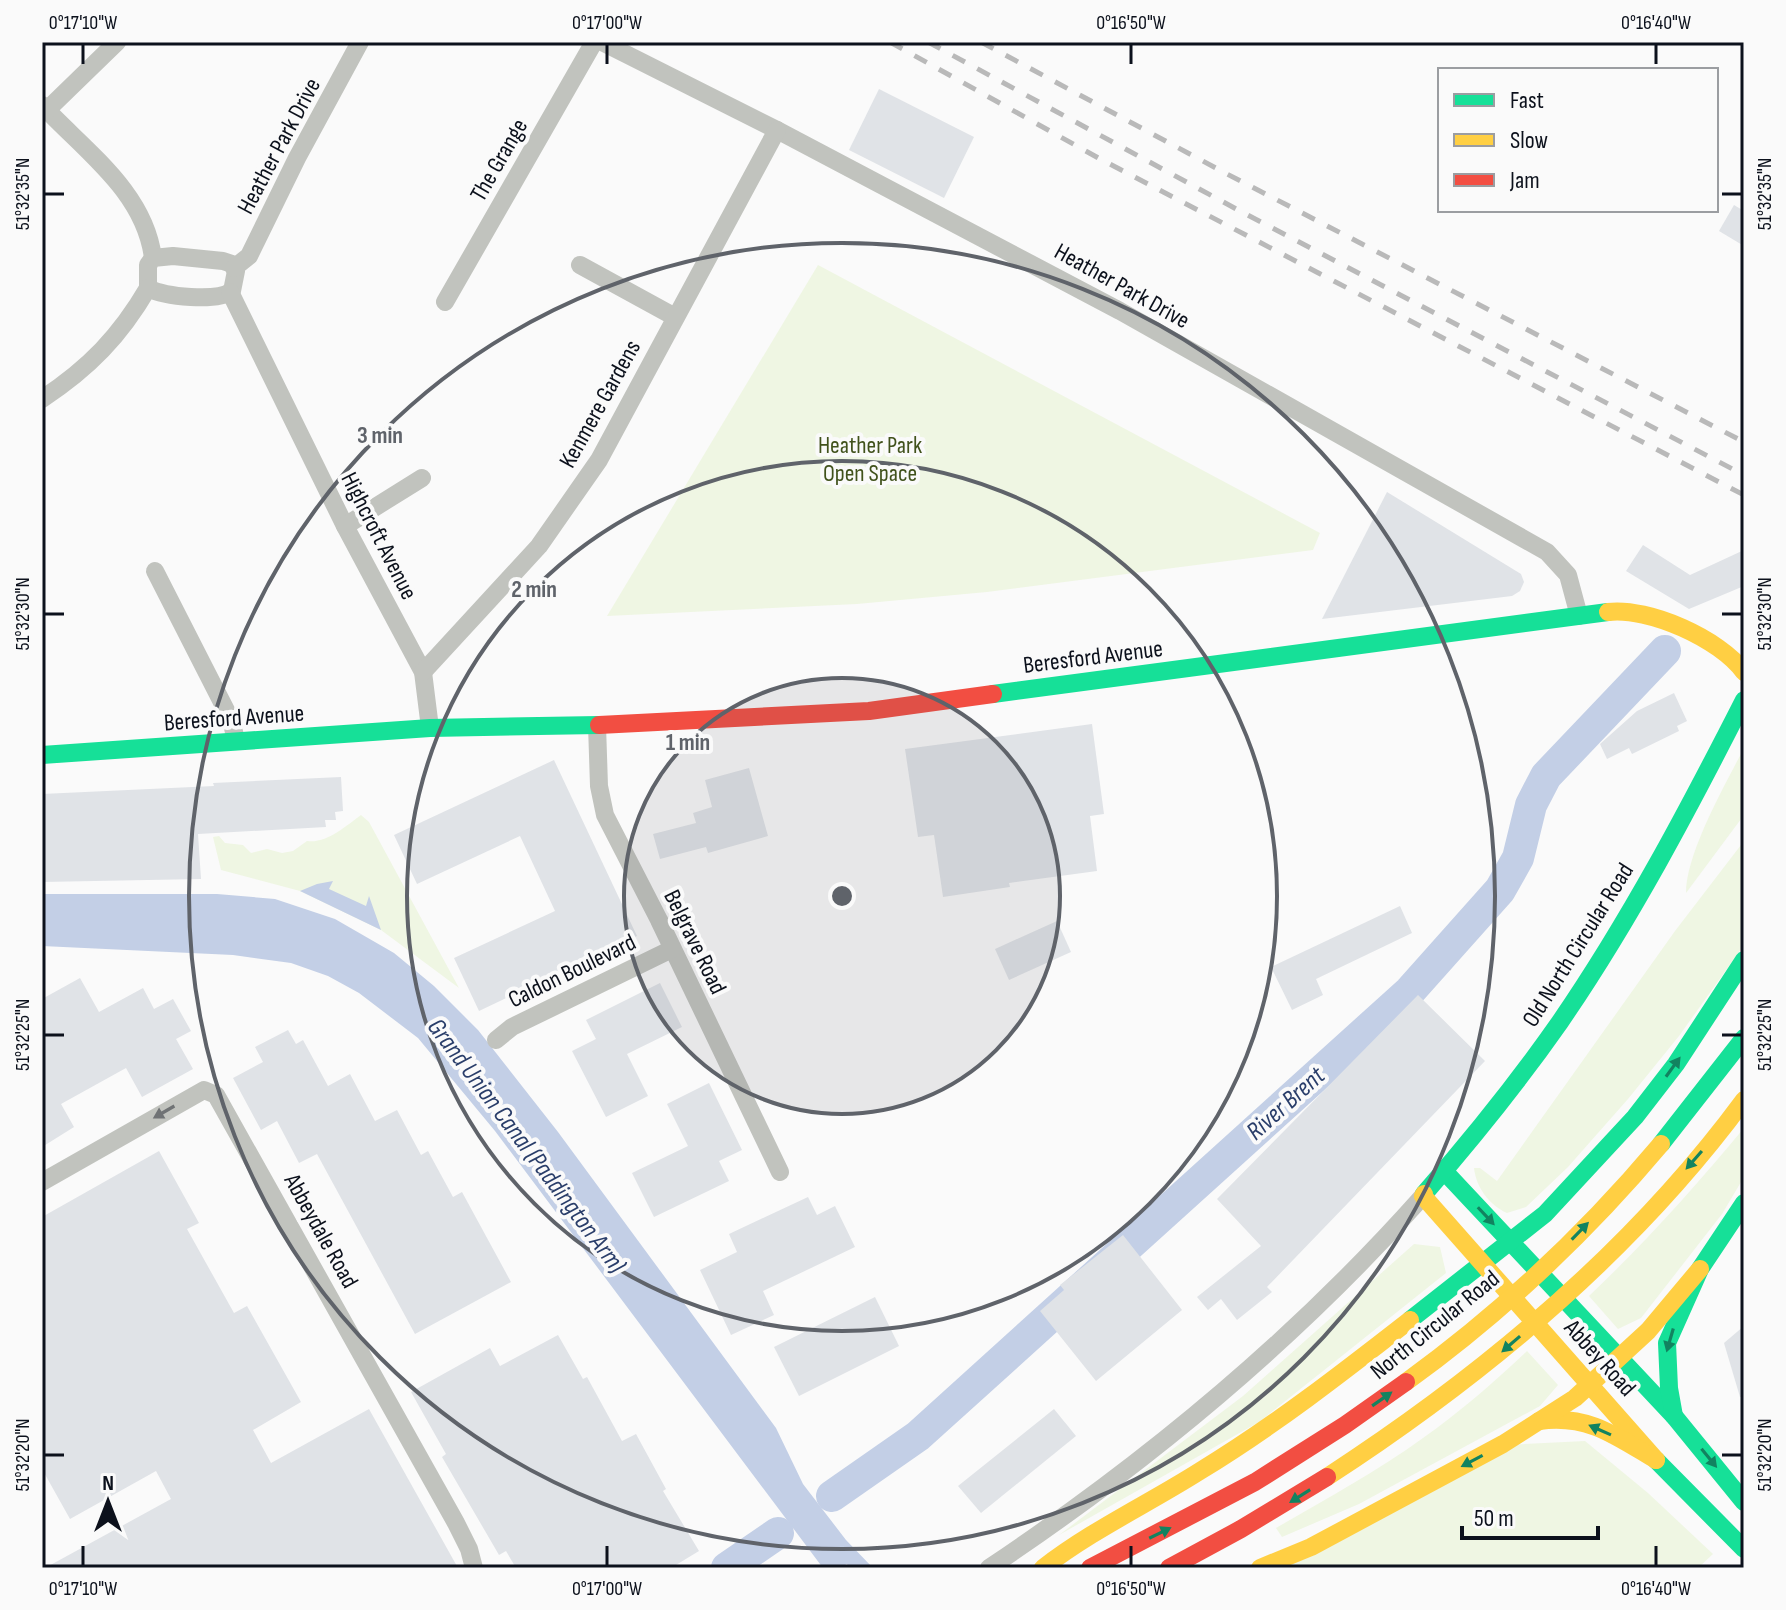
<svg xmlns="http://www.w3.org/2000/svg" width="1786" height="1610" font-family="'Sofia Sans Condensed',sans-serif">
<rect width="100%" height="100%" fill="#fafafa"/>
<g fill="#eff6e3">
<path d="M818,265L1320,533L1313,550L987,592L857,604L607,616Z"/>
<path d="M1744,748V815L1686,893C1686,853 1725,785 1744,748Z"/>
<path d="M361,815L369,822L459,988L381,930L300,891L221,870L213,837L219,836L225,843L243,845L251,853L267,849L282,853L293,851L307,841C326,844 346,826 361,815Z"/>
<path d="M1744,841V945L1679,1036L1628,1099L1568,1167L1526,1207L1507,1213C1489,1205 1476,1187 1474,1168H1480L1497,1181L1675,931Z"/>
<path d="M1744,1128V1177L1722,1214L1641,1318L1618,1329L1589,1296C1645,1243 1695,1187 1744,1128Z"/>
<path d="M1414,1244L1440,1247L1446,1273L1259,1422L1059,1535L1243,1396Z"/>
<path d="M1527,1351L1558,1385L1540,1406L1359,1504L1282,1537L1276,1528C1326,1499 1376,1472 1423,1438C1460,1412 1494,1382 1527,1351Z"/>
<path d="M1585,1441L1648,1493L1713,1554L1698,1568H1260L1504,1445Z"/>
</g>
<g fill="#c3cfe6">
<path d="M333,881L329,889L366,906L369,896L381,930L300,891L317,884Z"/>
<path d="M42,894H217L275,899L335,919L394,953L434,986L478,1030L558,1132L776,1428L803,1484L846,1540L873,1568H854L846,1564L844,1568H823L495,1131L418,1038L359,993L328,976L291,963L233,955L42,946Z"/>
</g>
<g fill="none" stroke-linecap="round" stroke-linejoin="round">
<g stroke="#c3cfe6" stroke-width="32">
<path d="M832,1496L918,1436L1410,991L1500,890L1518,858L1531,805L1546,776L1665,651"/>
<path d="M727,1568L778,1533"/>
</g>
</g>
<g fill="#e0e3e7">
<path d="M879,89L974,137L944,198L849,150Z"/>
<path d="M1734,205L1744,211V246L1719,231Z"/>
<path d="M1387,492L1521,574L1524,582L1520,591L1512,596L1322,619Z"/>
<path d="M1643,545L1690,575L1744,550V586L1689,609L1626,571Z"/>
<path d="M1674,693L1687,721L1677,726L1679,731L1632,754L1629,748L1607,759L1600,744L1637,711Z"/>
<path d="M1092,724L1104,814L1090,816L1097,871L1009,883L1010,887L943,897L934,835L918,837L905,749Z"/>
<path d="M554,760L637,936L479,1011L454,958L555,911L520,836L417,884L394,835Z"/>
<path d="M749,768L768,836L708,853L706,847L660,859L653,834L696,823L693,813L712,807L705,780Z"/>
<path d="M341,777L343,811L335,812L336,820H325L326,827L198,834L201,879L42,882V794L214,786L213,783Z"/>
<path d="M1400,906L1412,933L1316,979L1323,995L1292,1010L1271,967Z"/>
<path d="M1057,921L1071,952L1009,980L995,949Z"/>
<path d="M80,978L99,1012L143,988L154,1009L173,999L191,1031L176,1039L193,1069L142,1097L126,1068L61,1104L74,1127L42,1147V999Z"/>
<path d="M660,983L682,1027L627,1054L648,1096L606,1117L572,1051L596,1039L586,1020Z"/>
<path d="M1418,995L1485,1061L1267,1287L1272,1292L1237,1320L1221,1299L1208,1310L1197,1297L1261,1246L1217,1199Z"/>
<path d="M288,1030L296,1044L303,1040L328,1086L350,1074L375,1121L397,1110L421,1155L428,1151L453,1197L462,1192L511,1282L415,1334L317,1154L299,1163L277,1121L261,1130L233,1078L263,1062L255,1047Z"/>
<path d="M709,1083L742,1150L719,1161L729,1181L654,1217L632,1173L688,1146L667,1104Z"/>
<path d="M159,1151L199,1223L187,1229L234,1313L247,1306L301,1402L253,1430L271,1463L369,1409L458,1568H45L171,1499L156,1471L70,1519L42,1469V1217Z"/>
<path d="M808,1197L817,1215L835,1206L855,1247L763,1291L774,1315L731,1335L700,1270L737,1252L729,1234Z"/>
<path d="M1123,1235L1182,1310L1096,1381L1040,1311L1064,1290L1060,1285Z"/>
<path d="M875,1297L899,1346L799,1396L774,1347Z"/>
<path d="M1744,1326V1397H1740L1724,1343Z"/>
<path d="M558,1335L583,1379L587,1377L622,1441L636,1434L666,1489L663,1491L699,1551L671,1568H516L506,1551L499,1555L442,1457L446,1454L411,1392L490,1348L500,1366Z"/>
<path d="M1054,1409L1076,1436L981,1513L958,1486Z"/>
</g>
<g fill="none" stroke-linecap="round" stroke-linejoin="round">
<g stroke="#c1c3be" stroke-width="18">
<path d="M602,42L777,130L1120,311L1547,552L1568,575L1579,616"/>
<path d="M42,105C85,151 145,192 153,258"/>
<path d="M47,110L117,42"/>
<path d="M173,256L223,261L232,264L236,271L232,291C217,302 165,297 148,288V265L153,258Z"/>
<path d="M580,265L675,317"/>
<path d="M234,268L249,256L297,158L360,42"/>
<path d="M230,292L345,526L423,672L430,728"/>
<path d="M445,302L594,42"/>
<path d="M42,399C89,368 120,336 148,288"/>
<path d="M345,526L422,478"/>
<path d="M155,571L231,720L236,740"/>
<path d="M423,672L539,546L599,460L777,130"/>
<path d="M597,725L599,786L605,815L659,920L780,1172"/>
<path d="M496,1040L512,1027L672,949"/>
<path d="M42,1182L204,1090L216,1095L456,1523L469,1549L474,1568"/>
<path d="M989,1568C1149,1461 1295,1340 1423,1196"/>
</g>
<g stroke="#16e098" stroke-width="18">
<path d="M993,694L1608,612"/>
<path d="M42,755L430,728L599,725"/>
<path d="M1661,1144L1744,1038"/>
<path d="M1445,1172L1674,1416L1744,1502"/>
<path d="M1424,1194C1472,1139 1518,1082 1560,1022C1630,920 1688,810 1744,700"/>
<path d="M1410,1320L1545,1214L1635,1117L1676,1064L1744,960"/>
<path d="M1674,1416L1669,1388L1667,1343L1700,1269L1744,1203"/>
<path d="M1656,1460L1744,1549"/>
</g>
<g stroke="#ffcf43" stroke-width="18">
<path d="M1608,612C1649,607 1720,639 1744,672"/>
<path d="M1424,1194L1423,1196L1656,1460"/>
<path d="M1406,1382C1500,1314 1587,1232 1661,1144"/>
<path d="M1539,1421C1588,1414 1616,1436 1656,1460"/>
<path d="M1327,1477C1484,1375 1632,1252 1744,1100"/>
<path d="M1043,1568C1092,1530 1148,1504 1200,1471C1274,1426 1342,1373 1410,1320"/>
<path d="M1260,1568L1311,1547L1503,1444L1575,1398L1648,1331L1700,1269"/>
</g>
<g stroke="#f24e42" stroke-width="18">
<path d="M599,725L869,711L993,694"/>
<path d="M1090,1568L1255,1482L1345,1425L1406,1382"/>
<path d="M1169,1568L1241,1529L1327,1477"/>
</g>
<g stroke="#b9b9b9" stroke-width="5" stroke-dasharray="14 14" stroke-linecap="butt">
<path d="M890,42L1102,160L1744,495"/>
<path d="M928,42L1240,211L1744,475"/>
<path d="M981,42L1227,174L1744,442"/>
</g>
</g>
<defs><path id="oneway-solid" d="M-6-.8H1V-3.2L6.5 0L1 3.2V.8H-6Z" transform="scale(2)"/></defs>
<g fill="#128360">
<use href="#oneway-solid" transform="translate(1673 1067) rotate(-54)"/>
<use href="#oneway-solid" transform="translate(1694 1160) rotate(131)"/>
<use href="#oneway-solid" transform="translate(1486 1216) rotate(47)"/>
<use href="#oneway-solid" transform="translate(1580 1231) rotate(-46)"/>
<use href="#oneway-solid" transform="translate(1670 1340) rotate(106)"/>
<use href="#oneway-solid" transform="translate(1511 1344) rotate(139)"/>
<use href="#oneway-solid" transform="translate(1382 1399) rotate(-35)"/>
<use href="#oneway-solid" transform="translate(1600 1430) rotate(-156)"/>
<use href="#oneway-solid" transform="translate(1709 1458) rotate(51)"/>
<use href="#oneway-solid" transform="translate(1472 1461) rotate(152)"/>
<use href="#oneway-solid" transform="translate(1300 1496) rotate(148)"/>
<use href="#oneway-solid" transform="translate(1160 1533) rotate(-26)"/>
</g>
<use fill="#707375" href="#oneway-solid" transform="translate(164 1112) rotate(150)"/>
<path fill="none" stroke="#0c111c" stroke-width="3" d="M83,44V64M607,44V64M1131,44V64M1656,44V64M44,194H64M1722,194H1742M44,614H64M1722,614H1742M44,1035H64M1722,1035H1742M44,1455H64M1722,1455H1742M83,1546V1566M607,1546V1566M1131,1546V1566M1656,1546V1566"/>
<circle cx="842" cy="896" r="218" fill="#5f636a" fill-opacity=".12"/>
<g fill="none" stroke="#5f636a" stroke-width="4">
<circle cx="842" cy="896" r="218"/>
<circle cx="842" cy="896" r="435"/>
<circle cx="842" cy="896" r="653"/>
</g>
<g text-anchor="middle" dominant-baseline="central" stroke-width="8" stroke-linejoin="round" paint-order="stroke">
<g font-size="24" fill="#0c111c" stroke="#fafafa">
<text transform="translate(279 146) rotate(-62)">Heather Park Drive</text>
<text transform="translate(499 160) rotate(-60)">The Grange</text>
<text transform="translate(1122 286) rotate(29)">Heather Park Drive</text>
<text transform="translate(600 404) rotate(-61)">Kenmere Gardens</text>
<text transform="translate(379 536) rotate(63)">Highcroft Avenue</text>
<text transform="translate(1093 657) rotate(-7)">Beresford Avenue</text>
<text transform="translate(234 718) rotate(-4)">Beresford Avenue</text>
<text transform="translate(695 942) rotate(64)">Belgrave Road</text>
<text transform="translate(1578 945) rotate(-58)">Old North Circular Road</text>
<text transform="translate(572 971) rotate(-26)">Caldon Boulevard</text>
<text transform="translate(321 1231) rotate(61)">Abbeydale Road</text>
<text transform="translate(1435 1325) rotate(-39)">North Circular Road</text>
<text transform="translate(1600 1358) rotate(48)">Abbey Road</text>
</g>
<g font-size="24" fill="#41521c" stroke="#fafafa">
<text x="870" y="445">Heather Park<tspan x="870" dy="28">Open Space</tspan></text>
</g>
<g font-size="26" font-style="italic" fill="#2a3e6a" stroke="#fafafa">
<text transform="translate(1286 1104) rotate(-42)">River Brent</text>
<text transform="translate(526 1146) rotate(53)">Grand Union Canal (Paddington Arm)</text>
</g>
</g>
<circle cx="842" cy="896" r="12" fill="#5f636a" stroke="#fafafa" stroke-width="4"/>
<g font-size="24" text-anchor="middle" font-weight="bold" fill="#5f636a" stroke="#fafafa" stroke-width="8" stroke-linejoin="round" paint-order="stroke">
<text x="380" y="443">3 min</text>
<text x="534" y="597">2 min</text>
<text x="688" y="750">1 min</text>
</g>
<rect width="1786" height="1610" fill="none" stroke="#fafafa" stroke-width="88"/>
<rect x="1438" y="68" width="280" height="144" fill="#fafafa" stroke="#9b9da1" stroke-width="2"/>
<rect x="1454" y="94" width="40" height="12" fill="#16e098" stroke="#9b9da1" stroke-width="2"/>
<text x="1510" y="108" font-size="24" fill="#0c111c">Fast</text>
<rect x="1454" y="134" width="40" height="12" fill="#ffcf43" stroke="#9b9da1" stroke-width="2"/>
<text x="1510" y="148" font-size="24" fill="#0c111c">Slow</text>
<rect x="1454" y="174" width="40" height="12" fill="#f24e42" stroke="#9b9da1" stroke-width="2"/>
<text x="1510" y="188" font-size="24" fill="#0c111c">Jam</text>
<g transform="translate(108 1502)" stroke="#fafafa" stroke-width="6" paint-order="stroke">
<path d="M0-6L14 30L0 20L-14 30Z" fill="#0c111c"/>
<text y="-12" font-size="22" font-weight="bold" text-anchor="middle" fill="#0c111c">N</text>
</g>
<path d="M1462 1526v12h136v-12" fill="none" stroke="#0c111c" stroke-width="4"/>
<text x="1474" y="1526" font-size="24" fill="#0c111c" stroke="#fafafa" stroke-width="6" paint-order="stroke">50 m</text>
<rect x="44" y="44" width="1698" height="1522" fill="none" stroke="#0c111c" stroke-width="3"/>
<g font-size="20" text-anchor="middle" fill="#0c111c">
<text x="83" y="29">0°17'10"W</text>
<text x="607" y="29">0°17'00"W</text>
<text x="1131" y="29">0°16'50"W</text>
<text x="1656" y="29">0°16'40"W</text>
<text transform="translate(22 194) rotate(-90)" y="7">51°32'35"N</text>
<text transform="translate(1764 194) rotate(-90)" y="7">51°32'35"N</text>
<text transform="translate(22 614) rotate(-90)" y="7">51°32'30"N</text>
<text transform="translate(1764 614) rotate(-90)" y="7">51°32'30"N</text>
<text transform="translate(22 1035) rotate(-90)" y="7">51°32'25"N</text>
<text transform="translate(1764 1035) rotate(-90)" y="7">51°32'25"N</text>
<text transform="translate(22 1455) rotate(-90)" y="7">51°32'20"N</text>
<text transform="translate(1764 1455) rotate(-90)" y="7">51°32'20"N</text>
<text x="83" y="1595">0°17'10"W</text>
<text x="607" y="1595">0°17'00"W</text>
<text x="1131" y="1595">0°16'50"W</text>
<text x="1656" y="1595">0°16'40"W</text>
</g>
</svg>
